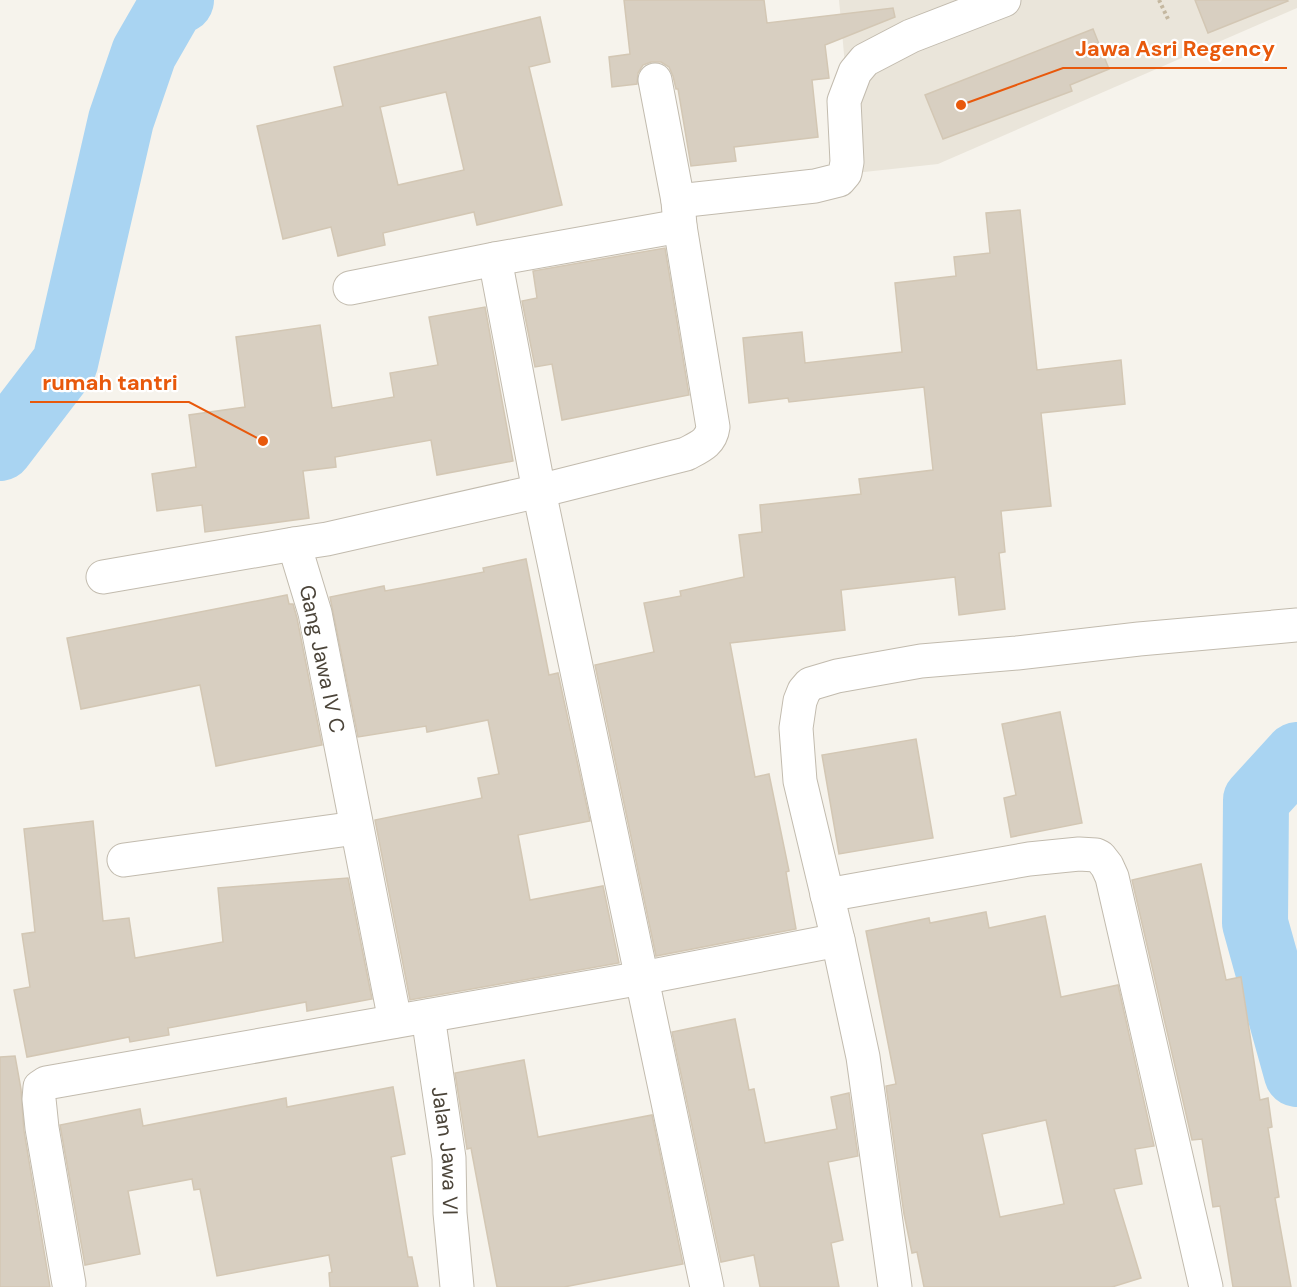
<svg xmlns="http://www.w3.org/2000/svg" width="1297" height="1287" font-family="'DM Sans',sans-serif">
<rect width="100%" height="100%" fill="#f6f3ec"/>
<path fill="#eae5da" d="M839,0H1297V8L938,164L855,173Z"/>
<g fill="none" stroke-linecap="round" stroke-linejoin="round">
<g stroke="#a9d4f2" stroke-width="66">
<path d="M0,448L65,363L121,120L144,53L171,6L181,0"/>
<path d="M1297,755L1256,800L1255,923L1297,1074"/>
</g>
</g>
<g fill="#d8cfc1" stroke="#d3c7b4" stroke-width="1.5" fill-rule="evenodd">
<path d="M624,0H764L767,23L893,8L895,17L825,45L829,78L812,80L818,137L734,147L736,161L691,166L678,89H676L673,76L669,67L661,62H651L643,65L638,73L637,84L612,87L609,57L630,54Z"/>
<path d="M1195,0H1287L1288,1L1208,33Z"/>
<path d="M540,17L550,62L529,67L562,205L477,225L474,212L383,233L385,245L338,256L331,227L283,239L257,126L343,106L334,67ZM446,92L464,170L398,185L380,107Z"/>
<path d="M1093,29L1109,69L1070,85L1072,91L943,139L925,95Z"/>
<path d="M1020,210L1037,370L1121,360L1125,404L1041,413L1051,506L1001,511L1005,552L999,553L1005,609L959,615L955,577L841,590L845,630L730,643L755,777L769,774L789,871L786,872L796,929L656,956L595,665L654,652L644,603L681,596L680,591L744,577L739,535L762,532L760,505L861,494L859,479L933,470L924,387L789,402L788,398L749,403L743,338L802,332L805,363L902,352L895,283L956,276L954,257L990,253L986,213Z"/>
<path d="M665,248L689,395L562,420L552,364L535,367L522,301L537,298L533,271Z"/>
<path d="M485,307L513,461L437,475L431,440L335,457L336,467L303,471L309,518L205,532L202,505L157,511L152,474L196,467L189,415L245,407L236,337L320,325L332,408L394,397L390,373L438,365L429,317Z"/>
<path d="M526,559L549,675L558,673L590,821L518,835L530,900L603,886L619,963L410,1000L375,820L482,798L478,778L499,774L488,720L427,732L426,726L358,737L330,597L384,586L385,591L418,585L484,572L483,568Z"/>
<path d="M287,595L289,604H293L297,618L322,745L216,766L200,685L81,709L67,638Z"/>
<path d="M1060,712L1082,823L1011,837L1004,798L1016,795L1002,724Z"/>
<path d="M916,739L933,838L839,854L822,755Z"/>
<path d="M93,821L103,921L129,918L135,958L223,942L218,888L348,878L372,999L307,1011L306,1002L168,1028L169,1035L130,1042L129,1037L27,1057L14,990L30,987L22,934L35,932L24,829Z"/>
<path d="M1201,864L1226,980L1241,977L1260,1100L1268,1098L1272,1127L1268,1128L1279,1197L1275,1198L1291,1287H1233L1220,1206L1213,1207L1202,1139L1192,1140L1132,880Z"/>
<path d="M986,912L989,928L1045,916L1061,997L1118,985L1154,1146L1135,1149L1142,1184L1114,1189L1141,1278L1112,1287H924L917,1252L912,1253L904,1214L886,1086L896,1084L866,931L929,918L930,923ZM1046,1120L1064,1204L1000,1217L982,1134Z"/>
<path d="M735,1019L749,1090L754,1089L765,1143L837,1129L831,1097L849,1093L858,1156L828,1162L843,1240L831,1243L839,1287H760L754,1255L721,1262L672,1032Z"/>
<path d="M15,1056L21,1089L24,1131L50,1287H0V1057Z"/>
<path d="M524,1060L538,1137L652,1115L683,1264L564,1287H497L471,1148L467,1149L455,1073Z"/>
<path d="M393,1087L405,1154L391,1157L408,1257H412L418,1287H330L329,1273L332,1272L329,1255L217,1276L200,1189L194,1190L192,1179L128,1191L140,1254L85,1265L60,1125L140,1109L143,1126L286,1098L287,1107Z"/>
</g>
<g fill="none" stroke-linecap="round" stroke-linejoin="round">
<g stroke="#c2bbae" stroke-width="35">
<g id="minor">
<path d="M678,201L815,186L839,180L845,173L847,162L844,101L855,72L865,60L911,36L1004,0"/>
<path d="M495,259L539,491L707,1287"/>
<path d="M350,288L495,259L680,226"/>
<path d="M103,577L294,544"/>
<path d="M124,860L356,828"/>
<path d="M827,895L1029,859L1079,854L1096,855L1100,857L1107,866L1112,877L1206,1287"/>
<path id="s1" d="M428,1016L449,1158L450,1213L457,1287"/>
<path d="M395,1021L315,613L294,544L327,539L539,491L686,454C699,447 711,443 713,427L680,226L678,201L655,80"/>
<path d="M69,1284L42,1128L39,1099L40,1087L46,1083L642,978L838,940"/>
<path d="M895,1287L863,1057L838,940L800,781L796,728L800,701L804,691L810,684L837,676L921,661L1017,653L1139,639L1297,625"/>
</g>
</g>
<path stroke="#c4b79f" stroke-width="4" stroke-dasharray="3 3" stroke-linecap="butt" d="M1159,0L1168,19"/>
<use href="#minor" stroke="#fff" stroke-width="33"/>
</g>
<g text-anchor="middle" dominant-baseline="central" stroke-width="4.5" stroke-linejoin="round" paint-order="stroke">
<g font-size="21" fill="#4b4439" stroke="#fff">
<text transform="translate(322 659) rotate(78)">Gang Jawa IV C</text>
<text stroke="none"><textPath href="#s1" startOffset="136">Jalan Jawa VI</textPath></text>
</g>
</g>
<path fill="none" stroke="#e8590c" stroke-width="2" d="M961 105L1063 68H1287M263 441L189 402H30"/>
<g fill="#e8590c" stroke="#fff" stroke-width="2">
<circle cx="961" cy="105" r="6"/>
<circle cx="263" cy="441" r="6"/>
</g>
<g font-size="22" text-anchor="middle" font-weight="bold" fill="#e8590c" stroke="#fff" stroke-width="4.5" stroke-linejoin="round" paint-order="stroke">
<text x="1175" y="56">Jawa Asri Regency</text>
<text x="110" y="390">rumah tantri</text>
</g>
</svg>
